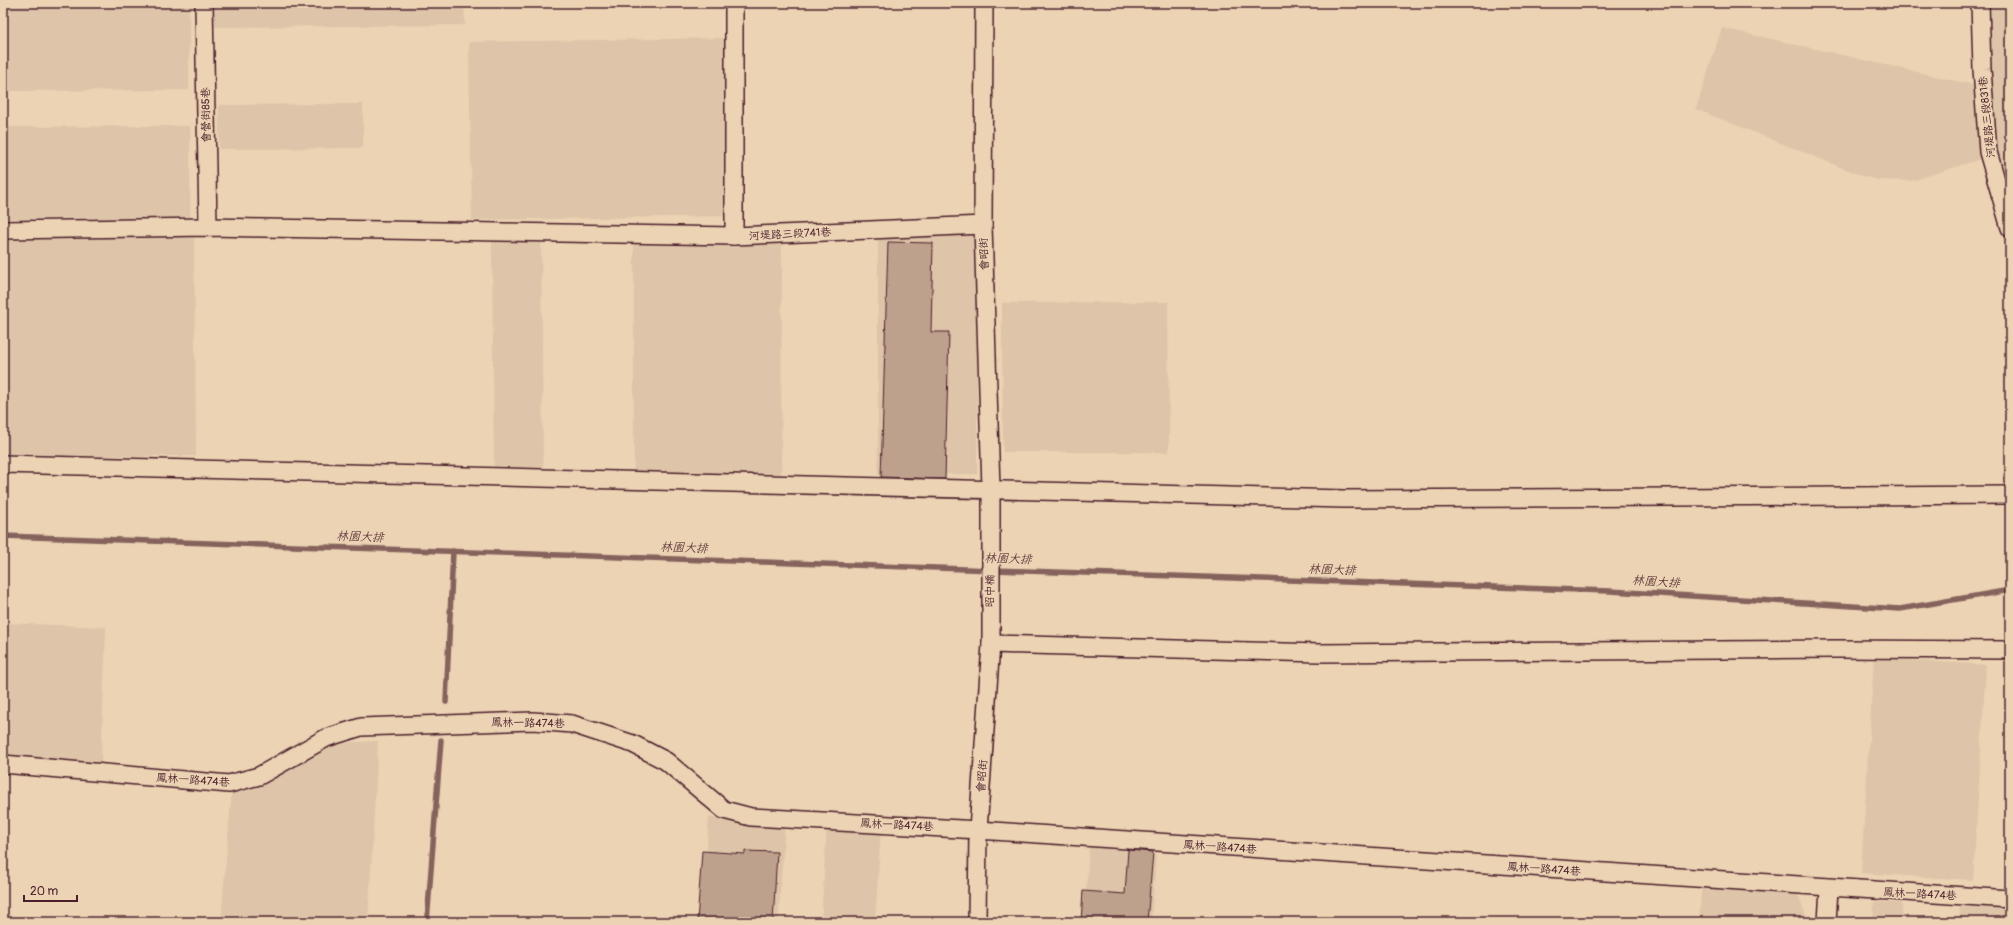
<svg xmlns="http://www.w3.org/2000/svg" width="2013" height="925" font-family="Pangolin,'LXGW WenKai TC',sans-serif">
<rect width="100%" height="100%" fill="#ebd3b3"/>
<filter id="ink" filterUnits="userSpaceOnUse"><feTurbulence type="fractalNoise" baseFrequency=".025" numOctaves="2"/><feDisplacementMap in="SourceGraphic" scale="8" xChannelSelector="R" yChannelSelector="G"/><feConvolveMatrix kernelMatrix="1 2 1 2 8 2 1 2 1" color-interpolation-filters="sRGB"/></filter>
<g filter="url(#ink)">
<g fill="#dec4a8">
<path d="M3,3H189V90L3,91Z"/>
<path d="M210,3H464L465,25L211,27Z"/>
<path d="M1979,3H2010V224L1984,158L1911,181L1879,180L1863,176L1696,109L1722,28L1983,87Z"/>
<path d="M732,38L734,216L472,220L469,42Z"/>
<path d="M363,104V148L219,149V105Z"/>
<path d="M190,126V218L3,219V127Z"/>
<path d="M878,232L977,233V474H878Z"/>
<path d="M634,233H782L781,479L634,478Z"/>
<path d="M194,234L196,456L3,457V236Z"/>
<path d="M492,238H541L543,472H494Z"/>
<path d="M1168,302L1169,452H1003L1002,303Z"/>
<path d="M3,623L106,627L101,763L3,759Z"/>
<path d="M1874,658L1986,665L1973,880L1861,873Z"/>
<path d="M378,741L368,922H221L232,789L321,744Z"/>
<path d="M709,817L785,822L778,922H702Z"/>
<path d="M827,825L881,828L875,922H821Z"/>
<path d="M1090,838L1157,843L1151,922H1084Z"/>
<path d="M1702,881L1796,888L1807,920L1810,922H1699Z"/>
<path d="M1961,897L2010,900V922H1959Z"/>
<path d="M1874,902L1902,903L1901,922H1873Z"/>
</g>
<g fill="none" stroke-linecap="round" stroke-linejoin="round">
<g stroke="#86625d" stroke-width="5.5">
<path d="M3,536L1610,591L1900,609L2010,590"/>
<path d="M446,702L453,551"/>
<path d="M427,922L441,740"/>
</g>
</g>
<g fill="#bea18d" stroke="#4a1f2b">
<path d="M888,242L933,243L931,332H949L945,479L881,477Z"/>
<path d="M1128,850L1153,852L1147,922H1081L1083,891L1125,894Z"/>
<path d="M702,851L745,854V851L777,852L773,922H697Z"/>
</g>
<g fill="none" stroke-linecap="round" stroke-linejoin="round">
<g stroke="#4a1f2b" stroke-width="20">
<g id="minor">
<path d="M204,3L208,227"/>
<path d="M734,3V236L983,225"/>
<path d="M1980,3L1982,69L1988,152L2010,228"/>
<path d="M3,230L208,227L734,236"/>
<path d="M3,464L1344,499L2010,495"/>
<path d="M991,644L1320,653L1836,649L2010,650"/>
<path d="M3,764L229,784L259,776L326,738L361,727L533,721L572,724L633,744L666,761L724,810L751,817L978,830L2010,899"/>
<path d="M977,922L978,830L991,644V489L983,225L984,3"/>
<path d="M1827,922L1829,889"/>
</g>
</g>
<use href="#minor" stroke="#ebd3b3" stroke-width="17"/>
</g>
</g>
<g text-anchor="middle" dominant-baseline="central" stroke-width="3.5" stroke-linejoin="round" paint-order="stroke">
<g font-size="11" fill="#4a1f2b" stroke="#ebd3b3">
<text transform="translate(206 115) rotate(-91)">會營街85巷</text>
<text transform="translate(1987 117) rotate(-96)">河堤路三段831巷</text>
<text transform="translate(790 234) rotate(-3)">河堤路三段741巷</text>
<text transform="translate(984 254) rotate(-92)">會昭街</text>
<text transform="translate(990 591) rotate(-89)">昭中橋</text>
<text transform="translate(528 723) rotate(1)">鳳林一路474巷</text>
<text transform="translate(982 776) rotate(-86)">會昭街</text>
<text transform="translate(193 780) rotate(4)">鳳林一路474巷</text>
<text transform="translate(897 825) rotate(3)">鳳林一路474巷</text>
<text transform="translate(1220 847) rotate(4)">鳳林一路474巷</text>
<text transform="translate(1544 869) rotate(4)">鳳林一路474巷</text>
<text transform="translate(1920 894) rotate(3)">鳳林一路474巷</text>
</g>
<g font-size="12" font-style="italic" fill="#633b40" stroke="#ebd3b3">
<text transform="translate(360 537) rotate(2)">林園大排</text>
<text transform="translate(684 548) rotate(2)">林園大排</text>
<text transform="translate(1008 559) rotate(2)">林園大排</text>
<text transform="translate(1332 570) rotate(2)">林園大排</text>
<text transform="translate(1656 582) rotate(4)">林園大排</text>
</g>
</g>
<rect width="2013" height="925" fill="none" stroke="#ebd3b3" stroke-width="16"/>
<rect x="8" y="8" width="1997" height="909" fill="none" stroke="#4a1f2b" stroke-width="1.5" filter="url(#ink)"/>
<path d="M24 895v6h53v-6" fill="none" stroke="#4a1f2b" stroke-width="2"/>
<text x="30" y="895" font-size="12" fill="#4a1f2b" stroke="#ebd3b3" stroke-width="3" paint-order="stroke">20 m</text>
</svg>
